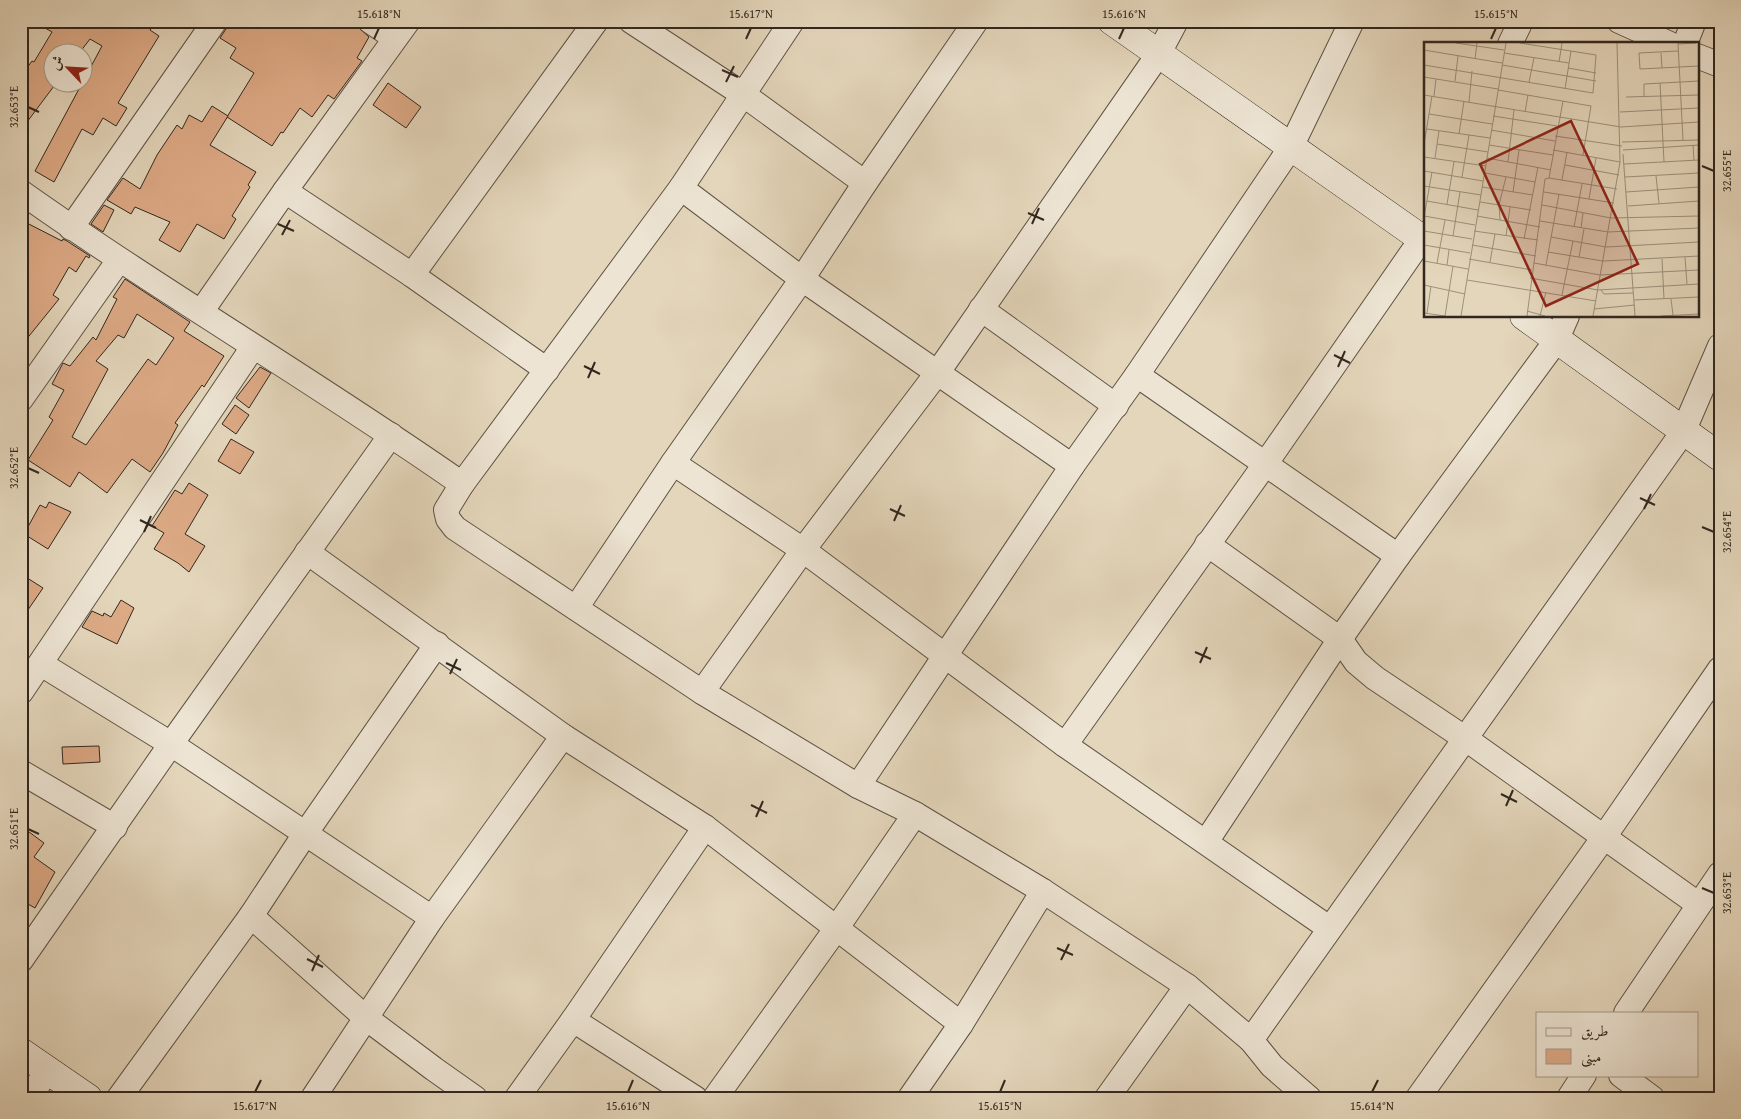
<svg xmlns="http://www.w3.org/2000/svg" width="1741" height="1119" font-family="'Gentium Book Plus',Amiri,serif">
<rect width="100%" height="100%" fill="#e4d6bb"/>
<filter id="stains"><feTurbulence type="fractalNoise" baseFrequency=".004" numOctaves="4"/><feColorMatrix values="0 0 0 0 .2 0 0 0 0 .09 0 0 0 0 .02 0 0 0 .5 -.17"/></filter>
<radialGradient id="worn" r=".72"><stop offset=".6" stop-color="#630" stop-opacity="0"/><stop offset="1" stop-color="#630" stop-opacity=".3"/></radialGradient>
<g fill="#ddaa86" stroke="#32271e" fill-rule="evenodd">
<path d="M33,21H156L150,30L159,36L118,103L127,108L116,126L103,118L93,135L82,129L54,182L35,171L102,46L90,39L80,52H52V82H57L21,130V76L32,61L34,62L52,32Z"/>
<path d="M229,21H356L358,27L369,37L357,58L362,61L334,99L328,95L312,117L300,108L283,133L281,132L272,146L227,117L254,73L230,58L236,48L220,38L226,29Z"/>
<path d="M388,83L421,107L406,128L373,105Z"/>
<path d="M212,106L228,116L210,145L256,172L248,185L250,187L232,216L236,219L224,239L197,224L180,252L159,240L170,222L135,207L131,214L107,200L123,178L140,189L157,155L177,125L182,129L189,115L202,122Z"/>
<path d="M104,205L114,210L103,232L91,224Z"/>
<path d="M21,220L62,241L63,239L67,241L90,256L89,258L86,256L76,272L69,267L53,295L59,299L21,346Z"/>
<path d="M125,279L190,322L184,331L224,356L204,387L202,385L175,423L178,425L163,453L150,472L132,459L107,493L79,472L70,487L28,460L53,420L49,417L64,390L52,384L62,365L63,363L70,366L93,337L96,340L117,299L113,297ZM137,314L174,338L156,365L148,359L86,445L72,437L108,369L96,361L118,335L124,338Z"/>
<path d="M260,367L271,373L249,408L236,398Z"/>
<path d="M235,405L249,415L236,434L222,424Z"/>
<path d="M231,439L254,452L240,474L218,461Z"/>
<path d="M189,483L208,495L185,534L205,546L189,572L178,563L154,549L164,533L152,526L175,490L182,494Z"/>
<path d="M49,502L71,512L48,549L24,534L40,505L46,508Z"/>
<path d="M21,574L43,588L21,620Z"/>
<path d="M121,600L134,608L117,644L82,627L92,611L103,616L104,613L111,617Z"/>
<path d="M99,746L100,762L63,764L62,747Z"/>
<path d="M21,826L44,843L34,857L55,872L35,908L21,900Z"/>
</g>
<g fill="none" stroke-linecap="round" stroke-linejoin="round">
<g stroke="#5e5345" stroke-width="26">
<g id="street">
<path d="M370,21L395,38"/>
<path d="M631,21L744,95L865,183"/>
<path d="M792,21L681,188L462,484L446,510L448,519L455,528L702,692L858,786L915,814L1043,891L1187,986L1251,1040L1272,1066L1309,1098"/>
<path d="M1619,21L1670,44"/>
<path d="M1510,44L1521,21"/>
<path d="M1685,44L1694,21"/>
<path d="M1697,56L1720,65"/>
<path d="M681,188L802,279L1072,466"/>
<path d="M285,191L412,275L547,370"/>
<path d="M21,192C165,294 318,383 462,484"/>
<path d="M71,228L215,21"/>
<path d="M412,275L596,21"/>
<path d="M981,309L1116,406"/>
<path d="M201,312L285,191L408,21"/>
<path d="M1137,375L1398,556"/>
<path d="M21,399L119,260"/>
<path d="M673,463L803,550L1065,745L1329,928"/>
<path d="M1207,544L1340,639L1356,662L1375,678L1466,739L1698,904"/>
<path d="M307,552L563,736L705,827L961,1024"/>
<path d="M576,608L673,463L802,279L865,183L976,21"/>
<path d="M41,664L171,744L432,918"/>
<path d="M21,692L253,347"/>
<path d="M702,692L803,550L938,372L1158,55L1176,21"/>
<path d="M1065,745L1266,463L1425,234"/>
<path d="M21,772L115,827"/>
<path d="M858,786L1072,466L1137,375L1291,147L1352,21"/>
<path d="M1206,842L1340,639L1398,556L1556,341L1567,316"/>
<path d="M251,916L366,1018L434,1069L475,1098"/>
<path d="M21,960L171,744L391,435"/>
<path d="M1626,1013L1720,874"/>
<path d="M573,1020L695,1098"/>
<path d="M1251,1040L1683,432L1720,346"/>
<path d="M1621,1075L1652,1098"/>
<path d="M30,1098L47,1070"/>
<path d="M119,1098L251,916L305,834L437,644"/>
<path d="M313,1098L432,918L563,736"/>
<path d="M517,1098L573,1020L705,827"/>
<path d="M715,1098L836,929L915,814"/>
<path d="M910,1098L961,1024L1043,891"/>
<path d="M1107,1098L1187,986"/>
<path d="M1418,1098L1604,837L1720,669"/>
<path d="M1569,1098L1584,1075"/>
</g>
</g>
<g stroke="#32271e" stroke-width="29">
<g id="secondary">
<path d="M1112,21L1425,241"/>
<path d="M1524,316L1720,457"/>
<path d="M21,1052L88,1098"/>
</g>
</g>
<use href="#street" stroke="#ede4d3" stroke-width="24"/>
<use href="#secondary" stroke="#ede4d3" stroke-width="28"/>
</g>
<path fill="none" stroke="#32271e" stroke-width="2" d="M374,39L379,28M746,39L751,28M1119,39L1124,28M1491,39L1496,28M722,70L738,77M726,82L734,66M28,107L39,112M1702,166L1714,171M1028,213L1044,220M278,224L294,231M1032,224L1039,208M282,235L290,220M1334,355L1350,363M584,366L600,374M1338,367L1345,351M588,378L595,362M28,468L39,473M1640,498L1655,505M890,509L905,516M1644,509L1651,494M140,520L156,528M894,521L901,505M1702,527L1714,532M144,532L151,516M1195,652L1211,659M446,663L461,670M1200,663L1207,647M450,674L457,659M1501,794L1517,802M751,805L767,813M1506,806L1513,790M756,817L763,801M28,829L39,834M1702,888L1714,893M1057,948L1073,955M307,959L323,967M1061,960L1069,944M312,971L319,955M255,1092L261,1080M628,1092L633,1080M1000,1092L1005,1080M1372,1092L1378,1080"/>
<g transform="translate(1424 42)">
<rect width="275" height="275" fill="#e4d6bb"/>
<path fill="none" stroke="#9d907c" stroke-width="1" d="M32,1L80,8M254,1L259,98M254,2L272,1M0,8L78,21M254,9L215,11L216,27L275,24M80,11L145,21M237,11L238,26M51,17L53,1M135,20L138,1M0,23L169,51L172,13L96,1M78,23L172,39M144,26L172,31M0,35L74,47M31,39L34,14M105,40L110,16M236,41L240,120M141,47L147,9M74,48L167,64L159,113M0,53L197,85L275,80M10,54L12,37M202,55L275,53M220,55V42L275,39M45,60L48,29M101,70L104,53M196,70L275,66M5,72L68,82M69,74L133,84M3,87L66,96M67,88L131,99M35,92L40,59M131,94L198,104M198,100L275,98M0,102L8,54M13,102L64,110M65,103L129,113M269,103L270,118M129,108L196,120M199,108L275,103M199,112L211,274M0,115L62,124M11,116L15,89M63,116L127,128M84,120L90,68M200,122L275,118M141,123L195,133M0,129L59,139M61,131L111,140M232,134L235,161M38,135L45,93M201,135L275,131M125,136L193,147M138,138L143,110M0,144L57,153M58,145L109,153M89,150L95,108M120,150L190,161M202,150L275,145M165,157L172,116M3,159L54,168M56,160L107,168M23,162L30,120M118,163L187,176L275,174M204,164L275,159M0,174L51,183M53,174L116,185M0,175L8,130M76,178L75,163L82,135M116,179L184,190L275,186M150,185L158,142M157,186L159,171M0,189L48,197M50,189L114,198M29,194L36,150M82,194L86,165M127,195L182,205L275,200M100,197L114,125M0,203L46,211M48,203L112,214M124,210L179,219L275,214M155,215L160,187M261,215L263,242M45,217L108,228M238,217L240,257M0,219L44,227M66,220L71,192M13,221L21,178M110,221L176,233L275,228M23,223L25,208M122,223L135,152M106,236L174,248L275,242M43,238L172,259M0,243L41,252M177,248L180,252L209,251M138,253L149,199M247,257L249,273M210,258L275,255M170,267L211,263M103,269L121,274M0,271L21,274M3,271L7,244M21,274L29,224M37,274L82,1M103,274L121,137L125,136L139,59M116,274L122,250M169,274L196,120L193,1M237,274L275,272"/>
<path fill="#8f2418" fill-opacity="0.15" stroke="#8f2418" stroke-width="2.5" d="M147,79L214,222L122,264L56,122Z"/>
<rect width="275" height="275" fill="none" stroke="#32271e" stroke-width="2.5"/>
</g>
<rect width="1741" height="1119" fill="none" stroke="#e4d6bb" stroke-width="55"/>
<rect x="1536" y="1012" width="162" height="65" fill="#ede4d3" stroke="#a2988b"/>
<rect x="1546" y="1028" width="25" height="8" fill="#ede4d3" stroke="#a2988b"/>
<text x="1581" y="1036" font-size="15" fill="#32271e">طريق</text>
<rect x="1546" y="1049" width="25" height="15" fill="#ddaa86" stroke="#a2988b"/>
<text x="1581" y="1062" font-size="15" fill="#32271e">مبنى</text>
<g transform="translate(68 68) rotate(295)"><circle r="24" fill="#ede4d3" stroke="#a2988b"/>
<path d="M0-4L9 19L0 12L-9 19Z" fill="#8f2418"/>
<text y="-8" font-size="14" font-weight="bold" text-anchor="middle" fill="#32271e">ش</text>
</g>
<rect x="28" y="28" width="1686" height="1064" fill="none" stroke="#32271e" stroke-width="2"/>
<g font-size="12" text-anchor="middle" fill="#32271e">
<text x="379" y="18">15.618°N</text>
<text x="751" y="18">15.617°N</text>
<text x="1124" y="18">15.616°N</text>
<text x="1496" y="18">15.615°N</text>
<text transform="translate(14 107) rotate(-90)" y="4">32.653°E</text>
<text transform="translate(1727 171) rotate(-90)" y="4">32.655°E</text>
<text transform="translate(14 468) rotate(-90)" y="4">32.652°E</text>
<text transform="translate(1727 532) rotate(-90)" y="4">32.654°E</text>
<text transform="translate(14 829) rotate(-90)" y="4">32.651°E</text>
<text transform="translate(1727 893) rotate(-90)" y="4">32.653°E</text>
<text x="255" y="1110">15.617°N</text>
<text x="628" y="1110">15.616°N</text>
<text x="1000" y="1110">15.615°N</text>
<text x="1372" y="1110">15.614°N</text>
</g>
<rect width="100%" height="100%" filter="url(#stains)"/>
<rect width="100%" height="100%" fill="url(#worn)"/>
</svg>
